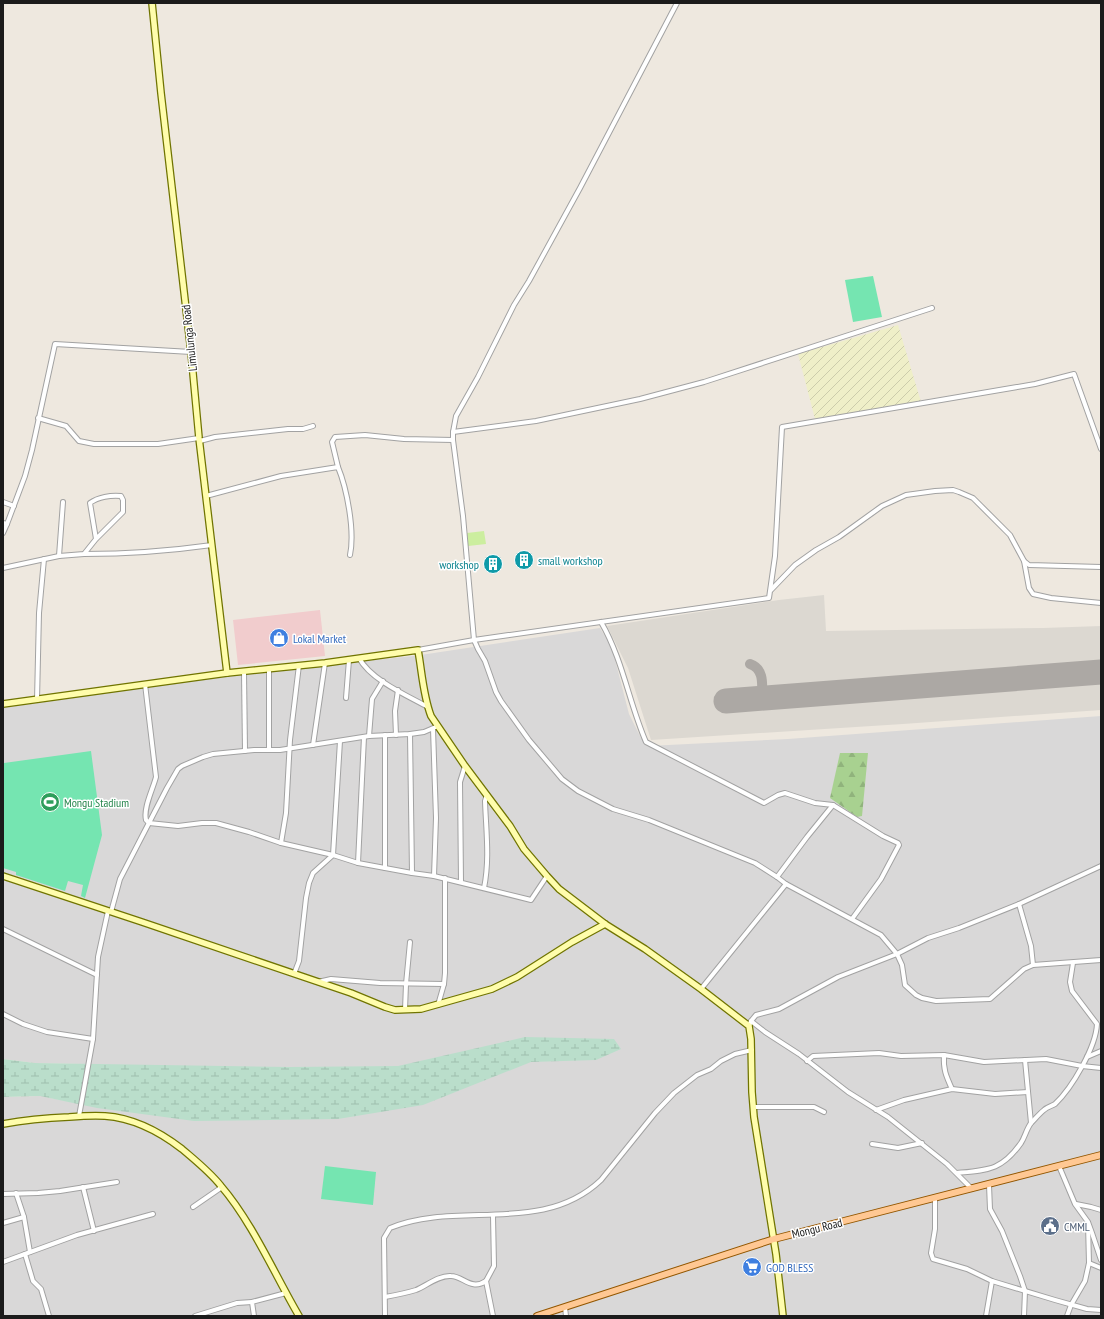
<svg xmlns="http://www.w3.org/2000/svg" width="1104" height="1319" font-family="'PT Sans Narrow',sans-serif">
<defs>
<pattern id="farmland-furrows" width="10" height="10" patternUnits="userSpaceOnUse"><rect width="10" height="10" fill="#efefc8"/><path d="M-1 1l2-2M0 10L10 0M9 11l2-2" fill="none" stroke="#ccccab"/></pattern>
<pattern id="forest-firs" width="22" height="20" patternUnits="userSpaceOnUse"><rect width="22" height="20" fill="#a8d190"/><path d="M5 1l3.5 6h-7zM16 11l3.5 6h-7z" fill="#90b37c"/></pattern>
<pattern id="wetland-marsh" width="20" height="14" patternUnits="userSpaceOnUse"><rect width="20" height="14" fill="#badecb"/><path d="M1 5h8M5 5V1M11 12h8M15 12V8" fill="none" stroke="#9fbeae"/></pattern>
</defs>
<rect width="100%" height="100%" fill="#eee8df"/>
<path fill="#d9d8d8" d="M600,628L612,648L629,714L641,738L648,746L788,739L1101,716V1316H3V1097L40,1096L77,1103L84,1064L35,1063L3,1059V708L142,688L239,675L335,664L414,656Z"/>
<path fill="#f1cccd" d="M320,610L325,656L238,665L233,620Z"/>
<path fill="#dcd8d1" d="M824,595L826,631L1043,628L1101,626V710L903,724L651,740L628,668L607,626L779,600Z"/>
<path fill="url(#farmland-furrows)" d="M898,325L921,402L815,419L798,354Z"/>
<path fill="#ccee9f" d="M484,531L486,544L468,546L467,533Z"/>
<path fill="url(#forest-firs)" d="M840,753H868L862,816L857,817L830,798Z"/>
<path fill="url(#wetland-marsh)" d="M525,1037L614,1039L621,1049L596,1060L531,1062L423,1105L338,1119L194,1121L97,1108L40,1096L3,1097V1059L35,1063L289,1067L398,1066Z"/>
<g fill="#75e5b1">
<path d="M873,276L882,317L853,322L845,280Z"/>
<path d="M91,751L102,835L85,898L81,896L83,885L68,881L65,891L16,875V872L3,868V769L4,763Z"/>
<path d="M325,1166L376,1172L373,1205L321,1199Z"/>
</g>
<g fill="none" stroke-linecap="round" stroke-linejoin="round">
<path stroke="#aca8a4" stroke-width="10" d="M750,664C765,669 762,686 762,698"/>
<path stroke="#aca8a4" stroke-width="25" d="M726,701L1101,672"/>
<g stroke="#a2a2a2" stroke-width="6">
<g id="street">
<path d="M677,3L580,188L529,281L514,305L478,377L456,416L453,432V440L463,516L474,640L478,649L485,661L496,692L501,701L529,740L562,779L578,791L613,809L649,820L755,863L777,877"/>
<path d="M38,418L66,426L79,441L94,444H158L199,438"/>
<path d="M453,432L536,421L640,399L704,382L932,308"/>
<path d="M200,441L215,437L288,429H303L313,426"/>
<path d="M338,467L332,442L335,437L365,435L404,439L453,440"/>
<path d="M206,496L281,476L338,467C347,489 355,531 350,555"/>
<path d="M3,502L14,506"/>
<path d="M3,523L7,524L3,533"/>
<path d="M7,524L25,476L32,450L55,344L191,352"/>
<path d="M84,554C127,554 169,551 212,545"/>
<path d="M59,556L63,502"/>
<path d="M1024,561L1029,588L1033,594L1051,598L1101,603"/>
<path d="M3,568L59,556L84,554L96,539L123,512V500L121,496C111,495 98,497 90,503L96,539"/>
<path d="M771,590L795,565L816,550L839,537L882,506L906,495L935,491L953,490L959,492L973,498L1010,535L1024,561L1029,565L1101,567"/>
<path d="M601,622C623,660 629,703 646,742L764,803L778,795L785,793L815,803L833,805"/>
<path d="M418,650L474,640L769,598L775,556L782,427L1035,384L1074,374L1101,449"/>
<path d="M359,658C371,680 406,695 428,707"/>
<path d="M244,672L245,751"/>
<path d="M145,684L156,777C153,789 143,808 146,820L149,823L178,826L202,823H216L249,832L281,843L333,855L358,863L412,873L434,876L531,900L547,876"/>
<path d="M346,698L349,660"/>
<path d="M37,700L39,613L44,559"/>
<path d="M433,729L436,818L434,876"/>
<path d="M410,734L412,873"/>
<path d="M396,735L395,711L398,690"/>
<path d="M369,736L372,699L383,681"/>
<path d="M313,745L325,663"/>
<path d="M269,750V669"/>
<path d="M281,843L286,813L290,740L299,665"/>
<path d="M358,863L364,737"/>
<path d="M385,868V735"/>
<path d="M461,882L460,782L465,766"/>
<path d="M786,884L777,877L807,837L833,805L883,836L898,843L899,845L881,879L852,919"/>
<path d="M484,888C490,859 486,830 485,801L487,795"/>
<path d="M111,912L120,879L167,788L178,769L182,766L203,757L213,754L254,750H280L369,736L410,734L424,732L438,726"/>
<path d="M3,929L97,975"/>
<path d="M1033,965L1101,960"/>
<path d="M294,974L299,961L306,898L309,883L313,873L333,855L340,741"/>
<path d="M318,982L331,979L380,983L444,984"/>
<path d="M701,989L786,884L881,935L897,954L902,965L905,985L916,995L922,998L936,1001L990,999L1024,969L1033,965L1031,946L1019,904"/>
<path d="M438,1005L444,984L445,973V878"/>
<path d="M405,1010L406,984L410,942"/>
<path d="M3,1014L23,1024L47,1032L93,1039"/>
<path d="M751,1021L765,1032L799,1054L848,1092L888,1117L947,1164L972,1189"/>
<path d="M749,1026L751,1021L756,1015L779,1009L838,977L897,954L928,938L959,928L1019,904L1101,866"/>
<path d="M944,1055C943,1069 946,1076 952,1089"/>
<path d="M1087,1057L1101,1051"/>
<path d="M807,1061L813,1056L879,1053L901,1056L944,1055L984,1062L1046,1059L1082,1066L1101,1068"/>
<path d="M753,1107H814L824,1112"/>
<path d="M876,1110L904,1100L952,1089L995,1094L1028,1092"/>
<path d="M79,1116L93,1039L98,957L108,911"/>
<path d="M1031,1123C1035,1119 1039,1114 1044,1110C1047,1107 1052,1106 1055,1104C1072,1088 1096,1047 1097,1024L1072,991L1070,982L1073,963"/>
<path d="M872,1144L898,1148L922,1143"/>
<path d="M1059,1166L1075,1204L1088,1222L1092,1233L1101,1260"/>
<path d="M957,1173C989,1170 1002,1170 1021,1143C1025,1137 1026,1130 1031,1123L1025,1060"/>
<path d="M989,1185L990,1209L1002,1231L1020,1276L1025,1291L1024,1316"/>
<path d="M83,1187L94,1231"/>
<path d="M16,1193L24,1217L30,1252"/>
<path d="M3,1194L38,1193L60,1191L117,1182"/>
<path d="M935,1197V1229L931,1253L933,1259L967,1269L992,1281L1055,1300L1087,1309L1101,1310"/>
<path d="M1076,1204L1091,1207L1101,1210"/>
<path d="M193,1207L222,1187"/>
<path d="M3,1223L24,1217"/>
<path d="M25,1254L33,1281L41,1289L49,1316"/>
<path d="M3,1262L77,1235L153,1214"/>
<path d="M1089,1263L1101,1268"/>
<path d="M385,1297C396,1295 406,1293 416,1290C426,1286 439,1275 451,1276C463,1276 471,1291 486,1281"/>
<path d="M565,1307L566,1316"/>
<path d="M195,1316L237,1303L252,1302"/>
<path d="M254,1316L252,1302L286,1293"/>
<path d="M385,1316L384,1238L390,1228C458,1200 542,1236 601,1180L655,1113L674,1093L697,1075L711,1069L721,1061L735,1054L752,1050"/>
<path d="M493,1316L486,1281L494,1266L493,1216"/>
<path d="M986,1316L992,1281"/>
<path d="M1067,1316L1071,1305L1085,1281L1089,1263L1088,1224"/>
</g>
</g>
<g stroke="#707400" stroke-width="8">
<g id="secondary">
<path d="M152,3L161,93L191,352L199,438L227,673"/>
<path d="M3,704L227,673L325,663L418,650C422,672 423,695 431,716L465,766L510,826L524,849L547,876L559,889L605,924L645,949L701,989L749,1026L751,1039L752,1092L754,1117L776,1254L783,1316"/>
<path d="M3,876L142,922L351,993L385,1007L395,1010L421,1009L492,989L517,977L572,942L605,924"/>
<path d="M3,1124C25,1120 47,1118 69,1117C81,1116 94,1115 105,1116C134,1118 160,1132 182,1149C196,1161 210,1172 221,1186C252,1222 275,1275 299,1316"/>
</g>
</g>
<g stroke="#925600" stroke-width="8">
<path id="primary" d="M537,1316L774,1239L1101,1155"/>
</g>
<use href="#street" stroke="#fff" stroke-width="4"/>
<use href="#secondary" stroke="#fffdac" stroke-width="5.5"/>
<use href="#primary" stroke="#ffc893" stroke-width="6"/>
</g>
<defs>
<g id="building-disc" transform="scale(1)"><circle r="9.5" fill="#0f9aa8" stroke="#fff"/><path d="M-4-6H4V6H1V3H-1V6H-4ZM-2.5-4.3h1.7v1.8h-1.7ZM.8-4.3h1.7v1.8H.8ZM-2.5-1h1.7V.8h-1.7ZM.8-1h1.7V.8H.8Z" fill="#fff"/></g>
<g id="shop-disc" transform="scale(1)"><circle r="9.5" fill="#3f7fe0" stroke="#fff"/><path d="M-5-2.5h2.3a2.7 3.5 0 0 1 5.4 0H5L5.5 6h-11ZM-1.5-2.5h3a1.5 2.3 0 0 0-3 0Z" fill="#fff"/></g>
<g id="stadium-disc" transform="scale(1)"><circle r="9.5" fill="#2e9e5b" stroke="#fff"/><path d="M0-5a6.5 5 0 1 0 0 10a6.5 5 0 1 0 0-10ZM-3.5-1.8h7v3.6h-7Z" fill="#fff"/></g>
<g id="civic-disc" transform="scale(1)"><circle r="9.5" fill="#5c6f8a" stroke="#fff"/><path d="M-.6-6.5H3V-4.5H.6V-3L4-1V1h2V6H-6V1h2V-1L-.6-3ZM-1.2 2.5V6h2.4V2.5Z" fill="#fff"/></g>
<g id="supermarket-disc" transform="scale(1)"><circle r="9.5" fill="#3f7fe0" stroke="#fff"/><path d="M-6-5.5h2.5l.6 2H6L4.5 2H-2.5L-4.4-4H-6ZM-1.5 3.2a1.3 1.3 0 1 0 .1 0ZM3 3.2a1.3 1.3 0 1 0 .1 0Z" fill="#fff"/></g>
</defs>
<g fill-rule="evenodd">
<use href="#building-disc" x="524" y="560"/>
<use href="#building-disc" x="493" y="564"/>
<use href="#shop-disc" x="279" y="638"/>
<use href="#stadium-disc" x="50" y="802"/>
<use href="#civic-disc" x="1050" y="1226"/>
<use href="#supermarket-disc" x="752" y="1267"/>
</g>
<g text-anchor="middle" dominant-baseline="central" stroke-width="3" stroke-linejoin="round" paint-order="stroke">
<g font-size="12" fill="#1b1b1b" stroke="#fff">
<text transform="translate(189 338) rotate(-96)">Limulunga Road</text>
<text transform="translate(817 1228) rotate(-14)">Mongu Road</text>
</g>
<g font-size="12" fill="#0d838f" stroke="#fff" text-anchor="start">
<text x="538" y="560">small workshop</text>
<text x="479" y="564" text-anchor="end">workshop</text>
</g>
<g font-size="12" fill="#366cbe" stroke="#fff" text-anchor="start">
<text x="293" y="638">Lokal Market</text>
<text x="766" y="1267">GOD BLESS</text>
</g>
<g font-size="12" fill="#27864d" stroke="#fff" text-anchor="start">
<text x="64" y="802">Mongu Stadium</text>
</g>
<g font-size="12" fill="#4e5e75" stroke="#fff" text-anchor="start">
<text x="1064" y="1226">CMML</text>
</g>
</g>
<rect width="1104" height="1319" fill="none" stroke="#1b1b1b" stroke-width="8"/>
</svg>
